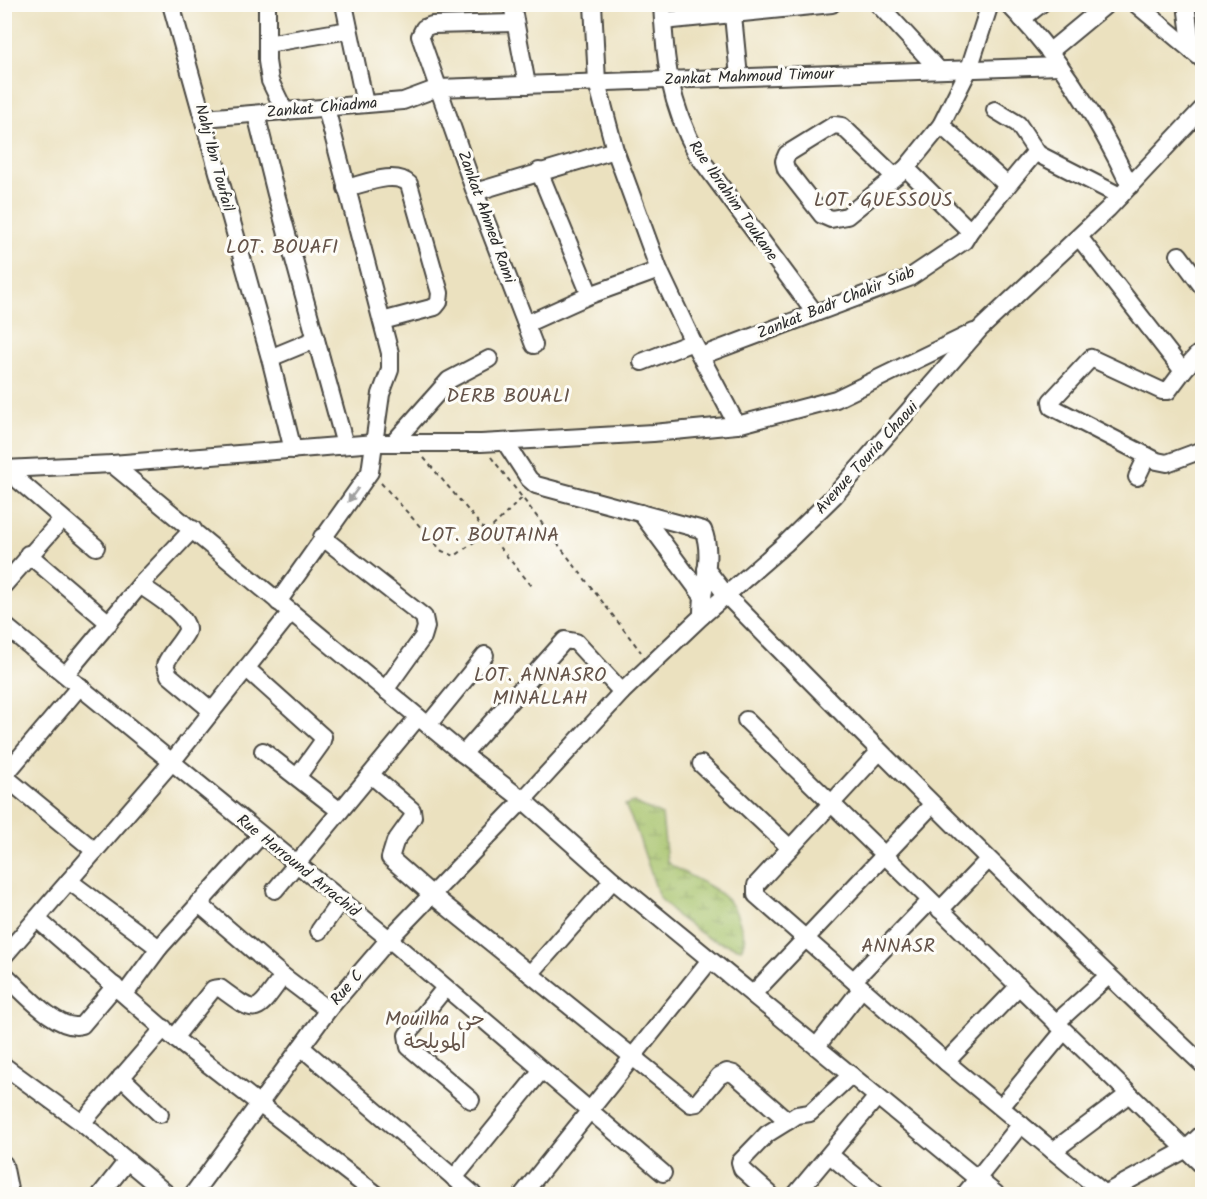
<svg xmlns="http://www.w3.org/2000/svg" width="1207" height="1199" font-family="Kalam,'Playpen Sans Arabic',sans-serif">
<defs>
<pattern id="wetland-marsh" width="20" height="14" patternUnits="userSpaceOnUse" patternTransform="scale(1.5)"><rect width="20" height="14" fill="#a4c168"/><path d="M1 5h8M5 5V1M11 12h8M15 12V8" fill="none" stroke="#869d56"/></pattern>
</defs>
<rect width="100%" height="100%" fill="#fdfcf7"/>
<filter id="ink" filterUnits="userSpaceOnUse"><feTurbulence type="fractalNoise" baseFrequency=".0167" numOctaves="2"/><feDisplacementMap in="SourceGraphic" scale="12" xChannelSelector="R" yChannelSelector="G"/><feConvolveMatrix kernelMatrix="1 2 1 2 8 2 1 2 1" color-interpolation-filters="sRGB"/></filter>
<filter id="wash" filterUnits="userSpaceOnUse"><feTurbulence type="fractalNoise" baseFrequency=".008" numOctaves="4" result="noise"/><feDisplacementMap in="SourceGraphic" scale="24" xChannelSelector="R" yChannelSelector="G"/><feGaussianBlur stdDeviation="1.35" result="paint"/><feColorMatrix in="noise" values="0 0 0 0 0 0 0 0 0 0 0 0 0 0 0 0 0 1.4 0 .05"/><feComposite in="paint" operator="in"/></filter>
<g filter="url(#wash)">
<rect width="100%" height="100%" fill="#ebe1bf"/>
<path fill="url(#wetland-marsh)" stroke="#68764a" stroke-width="1.5" d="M633,802L662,815L667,862C687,877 714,884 731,904C738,912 741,929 745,939L741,949L708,938L677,916L659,897L636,829L625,805Z"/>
</g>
<g filter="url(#ink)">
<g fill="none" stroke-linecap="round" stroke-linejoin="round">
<g stroke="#484641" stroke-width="20">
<g id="minor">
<path d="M171,4L270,358L293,450"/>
<path d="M267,4V61L270,81L285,112"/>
<path d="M344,4L365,104"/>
<path d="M512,4L527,85"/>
<path d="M593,4L597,82L615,150L659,270L693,342L737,425"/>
<path d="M662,4C665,61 669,102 697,154L815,313"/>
<path d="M878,4L939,70"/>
<path d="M1008,4C1059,56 1099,120 1130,186"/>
<path d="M1136,4L1202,59"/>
<path d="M1186,4L1192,51"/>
<path d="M732,5L739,77"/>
<path d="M1022,19L1041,4"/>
<path d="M663,21L832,4"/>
<path d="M515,23L432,25L424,28L420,36L475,192L534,345"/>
<path d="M267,44L349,30"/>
<path d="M1049,52L1107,4"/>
<path d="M995,110L1018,124L1038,154"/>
<path d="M256,114L276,194L345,445"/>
<path d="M204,118L403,101L438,88L1060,66"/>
<path d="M941,125L1007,185"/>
<path d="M906,168L970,231"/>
<path d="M539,171L590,295"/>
<path d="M895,177L842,126L834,125L787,154L784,161L786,169L822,215L831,219L847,216L906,168L941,125L969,69L990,4"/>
<path d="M346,188C364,184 395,170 409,184L440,293L439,302L435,307L382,321"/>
<path d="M475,192L615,150"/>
<path d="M1079,237L1183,371L1168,391H1162L1091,358L1051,401L1052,407L1157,461L1167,463L1202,450"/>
<path d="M1179,255L1202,286"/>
<path d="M526,324L590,295L659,270"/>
<path d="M701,356L909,278L964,241L970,231L1033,155L1038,154L1120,196"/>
<path d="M270,358L316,339"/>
<path d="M642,362L693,342"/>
<path d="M1183,371L1197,355L1202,356"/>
<path d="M394,442L449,380L489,359"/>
<path d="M505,442L529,479L536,485L703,530C714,556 701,589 702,616"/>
<path d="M112,464L463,754L523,800L613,880L996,1194"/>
<path d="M4,469L112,464L375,443H481L653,433L737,425L836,399L974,332"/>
<path d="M5,469L96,547"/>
<path d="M1137,477L1147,456"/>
<path d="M641,513L701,594"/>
<path d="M322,537L424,617L426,627L423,637L385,690"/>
<path d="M28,554L109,623"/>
<path d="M706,569L727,596C882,755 1040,912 1202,1064"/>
<path d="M4,585L62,519"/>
<path d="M140,585C151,593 194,618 186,633C179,645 171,652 165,665L169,675L212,711"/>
<path d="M278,602L370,472L381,394L390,370V353L326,108"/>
<path d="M4,625L389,939L663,1173"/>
<path d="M246,668L323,737L321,744L298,776"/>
<path d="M66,674L140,585L193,529"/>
<path d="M746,720L1202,1165"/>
<path d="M428,725L485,655"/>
<path d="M263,751L340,811"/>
<path d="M879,752L756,885V895L946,1062L1105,1194"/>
<path d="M463,754L565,640L576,642L622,692"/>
<path d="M701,764L789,847"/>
<path d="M371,775L412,810L413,817L395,842L390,858L431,894L691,1104L697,1103L719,1076L727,1072L734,1074L788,1121L767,1134L740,1162L742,1169L770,1194"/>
<path d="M4,776L80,686"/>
<path d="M4,776L95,851"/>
<path d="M69,881L159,948"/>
<path d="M275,890L418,717"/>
<path d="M198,903L283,976L328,1010"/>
<path d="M940,910L988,860"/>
<path d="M37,919L174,1038L376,1194"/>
<path d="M319,931L341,900"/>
<path d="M4,956L171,763L291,612"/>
<path d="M4,974C22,990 58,1033 82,1025L115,986"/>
<path d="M530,974L613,880"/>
<path d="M854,980L930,901"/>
<path d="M445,988L407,1035L409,1047L471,1100"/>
<path d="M125,994L159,948L261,835"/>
<path d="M753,994L932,805"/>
<path d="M1056,1023L1108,976"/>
<path d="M174,1038L213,989L220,988C259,1017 255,1014 283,976"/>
<path d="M817,1046L862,988"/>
<path d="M301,1047L473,1194"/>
<path d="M946,1062L1019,986"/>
<path d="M4,1066L82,1123L167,1194"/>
<path d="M121,1077L160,1114"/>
<path d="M1001,1107L1064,1031"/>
<path d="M788,1121L797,1115L810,1113L851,1075"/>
<path d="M82,1123L164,1028"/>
<path d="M1053,1151L1129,1094"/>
<path d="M830,1155L877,1194"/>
<path d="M4,1164L10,1194"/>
<path d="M454,1178L541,1071"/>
<path d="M101,1194L127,1161"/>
<path d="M193,1194L328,1010L389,939L523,800L622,692L702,616L785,544L835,495L980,329L1108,209L1202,109"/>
<path d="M523,1194L710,960"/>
<path d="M796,1194L877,1097"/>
<path d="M965,1194L1021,1124"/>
<path d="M1104,1194L1185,1150L1202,1134"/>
</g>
</g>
<g stroke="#484641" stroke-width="2" stroke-dasharray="4.5 4.5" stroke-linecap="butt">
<path d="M491,457L641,652"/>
<path d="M424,458L532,586"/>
<path d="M381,483L442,551L455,556L486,533L522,498"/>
</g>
<use href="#minor" stroke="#fff" stroke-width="16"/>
</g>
<defs><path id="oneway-solid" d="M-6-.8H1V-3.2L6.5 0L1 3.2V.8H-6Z" transform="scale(1.5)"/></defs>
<use fill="#a0a0a0" href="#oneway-solid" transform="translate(353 495) rotate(126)"/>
</g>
<g text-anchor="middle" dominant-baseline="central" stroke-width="6" stroke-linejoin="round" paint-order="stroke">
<g font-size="16" fill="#2b2b2b" stroke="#fdfcf7">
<text transform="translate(749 77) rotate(-2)">Zankat Mahmoud Timour</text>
<text transform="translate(322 108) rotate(-5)">Zankat Chiadma</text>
<text transform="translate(214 158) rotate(75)">Nahj Ibn Toufail</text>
<text transform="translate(733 201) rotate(55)">Rue Ibrahim Toukane</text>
<text transform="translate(486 217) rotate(70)">Zankat Ahmed Rami</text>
<text transform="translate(836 303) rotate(-22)">Zankat Badr Chakir Siab</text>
<text transform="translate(867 458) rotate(-48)">Avenue Touria Chaoui</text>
<text transform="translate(298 866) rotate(39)">Rue Harround Arrachid</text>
<text transform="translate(347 988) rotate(-49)">Rue C</text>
</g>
<g font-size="20" fill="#645349" stroke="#fdfcf7">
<text x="883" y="201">LOT. GUESSOUS</text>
<text x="282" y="248">LOT. BOUAFI</text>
<text x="508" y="397">DERB BOUALI</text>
<text x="490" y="536">LOT. BOUTAINA</text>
<text x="540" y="676">LOT. ANNASRO<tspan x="540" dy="23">MINALLAH</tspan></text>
<text x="898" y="947">ANNASR</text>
<text x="435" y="1020">Mouilha حي<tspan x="435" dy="23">المويلحة</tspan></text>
</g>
</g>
<rect width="1207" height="1199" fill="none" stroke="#fdfcf7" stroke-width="24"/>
</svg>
